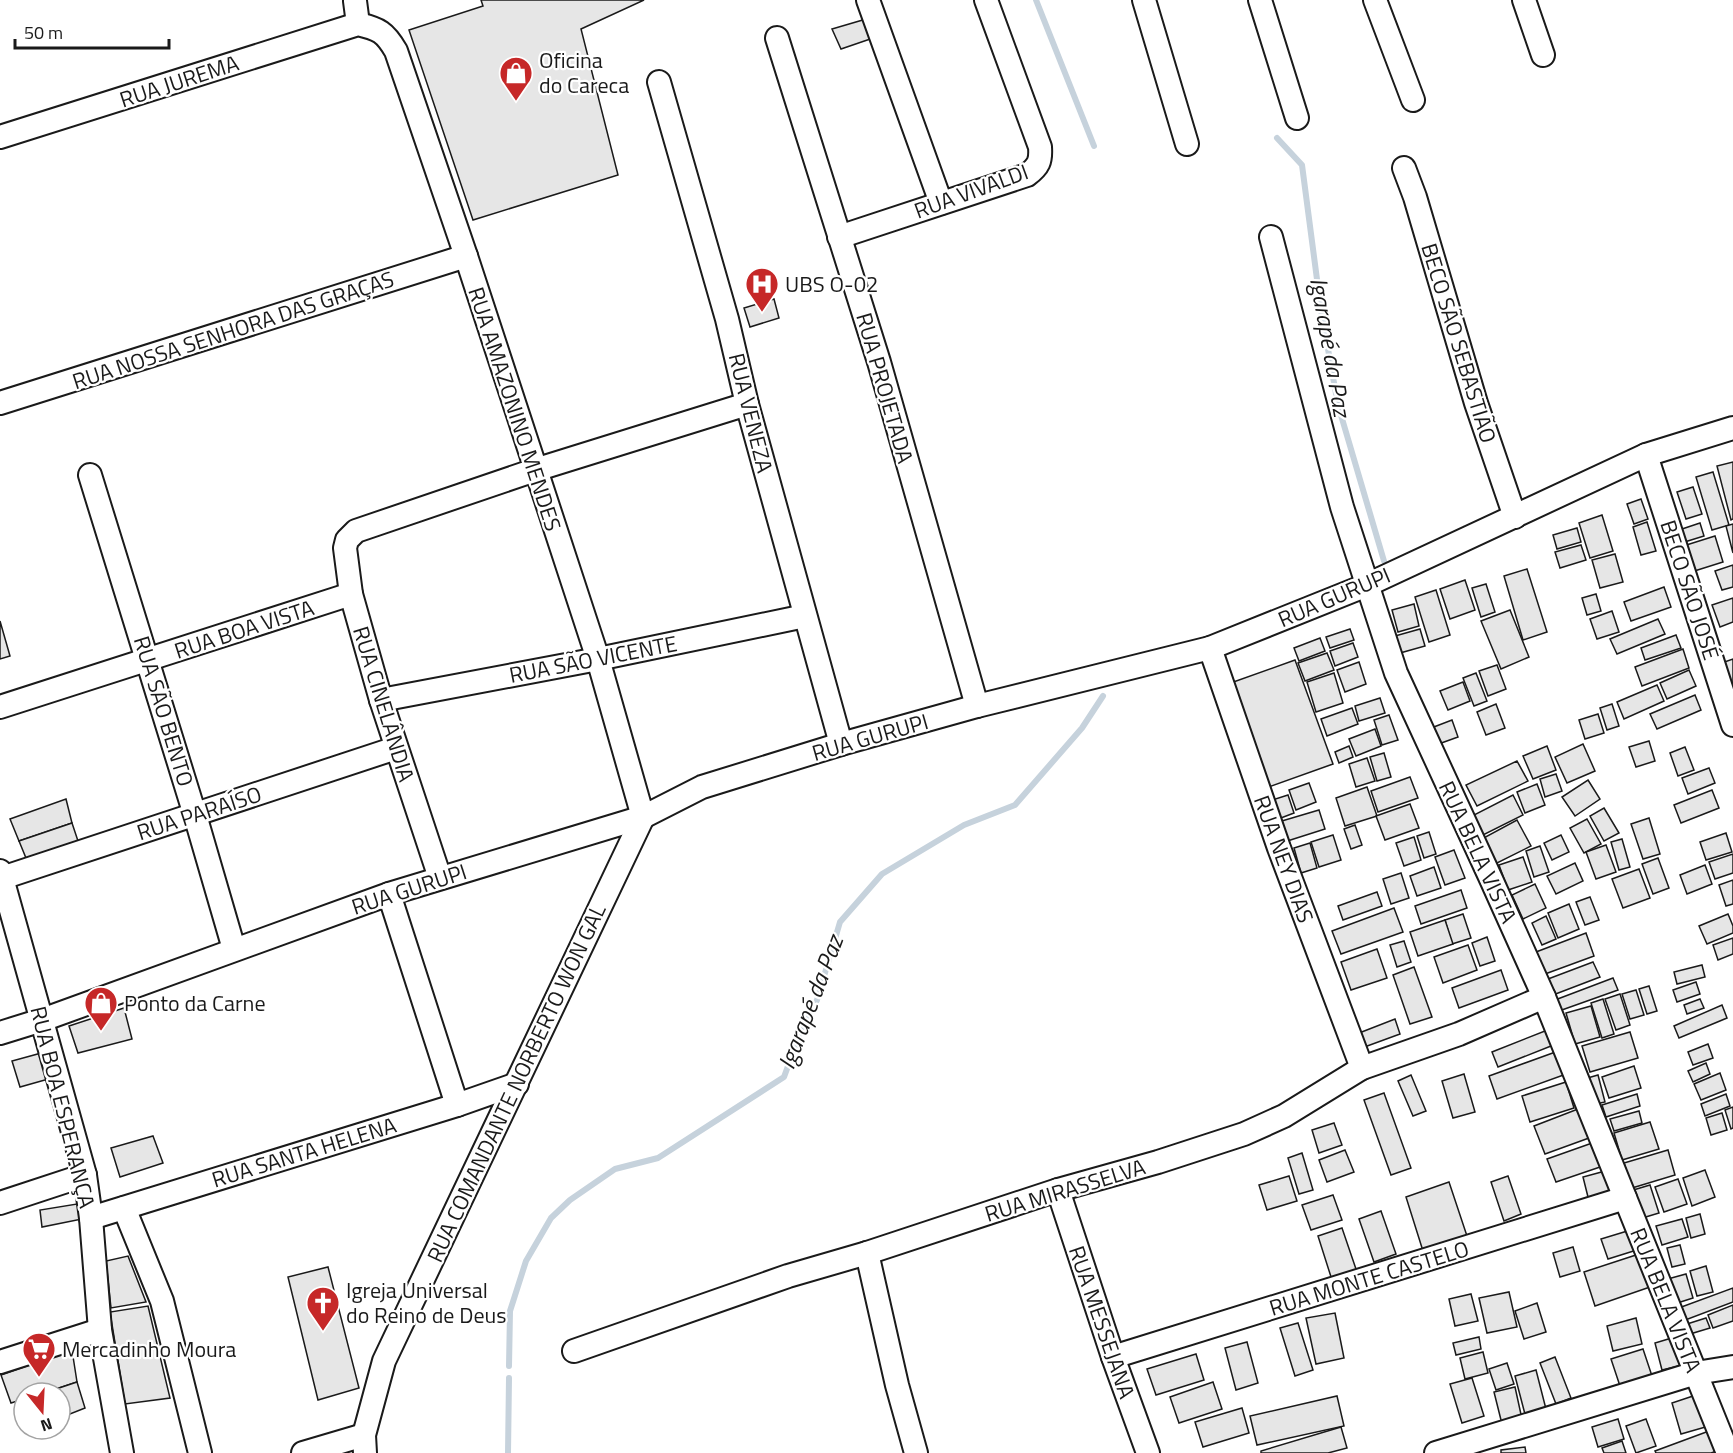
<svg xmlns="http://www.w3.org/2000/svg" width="1733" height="1453" font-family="'Titillium Web',sans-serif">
<rect width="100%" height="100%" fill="#fff"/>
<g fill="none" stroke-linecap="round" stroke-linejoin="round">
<g stroke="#c6d2dc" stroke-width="6">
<path d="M1036,0L1094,146"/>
<path d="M1277,138L1302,165L1321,310L1338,405L1384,561"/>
<path d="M509,1366L510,1311L526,1261L551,1218L570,1200L615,1169L658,1158L784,1077L802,1028L817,1000L840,922L882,874L964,825L1015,805L1082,728L1103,696"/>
<path d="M508,1453L509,1378"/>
</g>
</g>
<g fill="#e6e6e6" stroke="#1a1a1a" stroke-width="1.5">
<path d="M481,0H644L581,29L618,175L473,220L409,30L483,6Z"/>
<path d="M873,17L879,36L841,49L832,29Z"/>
<path d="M774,299L779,318L750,327L744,308Z"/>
<path d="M1733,462V519L1731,520L1717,466Z"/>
<path d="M1713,472L1729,525L1712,530L1696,477Z"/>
<path d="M1693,487L1702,514L1686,519L1677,492Z"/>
<path d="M1641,499L1648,519L1634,524L1627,504Z"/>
<path d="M1602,515L1613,551L1590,558L1579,523Z"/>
<path d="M1647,522L1656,551L1641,555L1633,527Z"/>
<path d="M1700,523L1704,536L1678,544L1673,532Z"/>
<path d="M1733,524V553L1726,526Z"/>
<path d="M1577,528L1581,542L1557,549L1553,535Z"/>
<path d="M1715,536L1723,562L1688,573L1680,547Z"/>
<path d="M1581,545L1586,560L1560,568L1555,552Z"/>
<path d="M1615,554L1623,582L1600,588L1592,560Z"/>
<path d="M1733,565V587L1722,590L1715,571Z"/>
<path d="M1527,569L1547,632L1523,640L1504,576Z"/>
<path d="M1465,580L1475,610L1450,619L1440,589Z"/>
<path d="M1486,584L1495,612L1481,617L1472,588Z"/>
<path d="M1664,587L1671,607L1631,621L1624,602Z"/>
<path d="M1436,590L1450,635L1429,642L1415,597Z"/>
<path d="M1596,594L1601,611L1587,615L1582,598Z"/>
<path d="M1733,598V622L1720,627L1712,605Z"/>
<path d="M1414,604L1419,626L1398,632L1392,610Z"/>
<path d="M1510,610L1529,657L1501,669L1481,621Z"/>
<path d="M1612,611L1619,632L1597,639L1590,619Z"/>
<path d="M1658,619L1665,634L1617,654L1610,639Z"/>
<path d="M0,621L10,656L0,659Z"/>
<path d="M1350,629L1354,640L1330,648L1326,637Z"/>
<path d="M1420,629L1425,646L1400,653L1395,636Z"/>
<path d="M1676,635L1681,648L1645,660L1641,648Z"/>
<path d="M1320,638L1325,651L1299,661L1294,648Z"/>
<path d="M1353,643L1358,657L1335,666L1330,651Z"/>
<path d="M1683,649L1689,668L1642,686L1635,667Z"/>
<path d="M1327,653L1334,670L1305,681L1298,663Z"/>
<path d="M1733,659V689L1719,664Z"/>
<path d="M1295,660L1333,764L1263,789L1225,685Z"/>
<path d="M1359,662L1366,684L1345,692L1337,670Z"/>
<path d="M1497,665L1506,689L1488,696L1479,671Z"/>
<path d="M1689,670L1696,686L1667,699L1660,683Z"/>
<path d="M1334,673L1343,703L1316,712L1307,682Z"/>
<path d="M1476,673L1487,701L1474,706L1463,678Z"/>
<path d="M1463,682L1470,701L1448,710L1440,691Z"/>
<path d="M1657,685L1664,701L1624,719L1617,702Z"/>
<path d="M1695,695L1701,710L1657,729L1650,714Z"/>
<path d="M1380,698L1385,713L1359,721L1355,706Z"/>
<path d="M1496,704L1505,728L1486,735L1477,712Z"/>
<path d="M1612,704L1619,726L1607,730L1600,708Z"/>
<path d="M1352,708L1358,724L1327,736L1321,719Z"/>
<path d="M1598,714L1604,733L1585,739L1579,720Z"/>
<path d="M1389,715L1398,740L1382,745L1374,720Z"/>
<path d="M1452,720L1458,737L1433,746L1426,730Z"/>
<path d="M1375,729L1381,746L1356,756L1349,739Z"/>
<path d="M1649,741L1655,761L1636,767L1629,747Z"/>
<path d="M1583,744L1595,771L1567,783L1555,757Z"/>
<path d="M1349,746L1353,757L1339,763L1335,752Z"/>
<path d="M1547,746L1556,770L1533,779L1523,756Z"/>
<path d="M1685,747L1694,770L1678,776L1670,753Z"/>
<path d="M1384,753L1391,777L1377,781L1370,757Z"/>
<path d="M1367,758L1375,781L1356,787L1349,764Z"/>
<path d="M1517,761L1528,781L1477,806L1466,785Z"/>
<path d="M1709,768L1715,783L1688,794L1682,778Z"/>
<path d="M1556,774L1562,791L1545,797L1540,779Z"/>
<path d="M1410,777L1418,798L1378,812L1371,791Z"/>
<path d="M1588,780L1600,799L1575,816L1562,797Z"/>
<path d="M1309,783L1316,802L1296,810L1289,790Z"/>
<path d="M1537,784L1545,805L1525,813L1517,792Z"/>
<path d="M1367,787L1377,816L1345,826L1336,798Z"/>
<path d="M1712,790L1719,808L1681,823L1674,805Z"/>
<path d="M1288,795L1294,813L1273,821L1266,802Z"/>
<path d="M1513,795L1523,815L1481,836L1472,816Z"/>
<path d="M66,799L72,823L19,841L10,819Z"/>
<path d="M1410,804L1419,828L1385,840L1376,816Z"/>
<path d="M1604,808L1619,833L1604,841L1590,816Z"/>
<path d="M1319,810L1325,829L1281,843L1275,823Z"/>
<path d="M1649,818L1660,854L1643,859L1631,824Z"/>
<path d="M1587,819L1601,844L1584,853L1570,828Z"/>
<path d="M1517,820L1531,846L1491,866L1478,841Z"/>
<path d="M72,823L78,841L26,858L19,841Z"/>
<path d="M1355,825L1362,845L1351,849L1344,829Z"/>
<path d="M1429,832L1436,854L1424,858L1417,836Z"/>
<path d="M1726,833L1732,852L1706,860L1700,842Z"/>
<path d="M1333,835L1341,860L1319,867L1311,842Z"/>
<path d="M1561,835L1569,852L1552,860L1544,843Z"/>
<path d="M1414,837L1421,860L1404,866L1396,843Z"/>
<path d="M1622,839L1630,867L1619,870L1611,842Z"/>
<path d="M1310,843L1317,868L1301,873L1294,848Z"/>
<path d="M1606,845L1616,872L1596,879L1586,852Z"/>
<path d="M1540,846L1549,872L1534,877L1526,851Z"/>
<path d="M1454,850L1465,878L1445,885L1435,857Z"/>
<path d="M1733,854V873L1715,879L1709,862Z"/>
<path d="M1523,857L1532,882L1508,890L1499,865Z"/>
<path d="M1658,858L1669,888L1653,894L1642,864Z"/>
<path d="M1575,863L1583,881L1556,894L1547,876Z"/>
<path d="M1705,865L1712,884L1687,894L1680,875Z"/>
<path d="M1434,867L1441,888L1417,896L1410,876Z"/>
<path d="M1639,869L1650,898L1623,908L1612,879Z"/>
<path d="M1401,873L1409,898L1391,904L1383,879Z"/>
<path d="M1733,880V904L1726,906L1719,885Z"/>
<path d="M1535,884L1546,908L1523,919L1512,895Z"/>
<path d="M1461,890L1467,908L1421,924L1415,906Z"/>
<path d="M1377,892L1382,906L1343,920L1338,906Z"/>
<path d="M1590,897L1599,920L1585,925L1576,902Z"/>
<path d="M1569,904L1579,929L1558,938L1548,913Z"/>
<path d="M1394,908L1403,932L1341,954L1332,931Z"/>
<path d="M1463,914L1471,938L1452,944L1445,920Z"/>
<path d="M1728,914L1733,926V933L1707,944L1699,926Z"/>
<path d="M1546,916L1556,939L1542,945L1532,923Z"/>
<path d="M1445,920L1453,944L1418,956L1410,932Z"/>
<path d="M1586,933L1594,956L1545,974L1536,952Z"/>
<path d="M1487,937L1495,961L1480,966L1472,943Z"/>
<path d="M1733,938V954L1718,960L1713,945Z"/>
<path d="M1404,941L1411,962L1397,967L1390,945Z"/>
<path d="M1468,945L1477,970L1443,983L1434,957Z"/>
<path d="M1377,949L1387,978L1351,990L1341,962Z"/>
<path d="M1593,962L1600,977L1553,995L1548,979Z"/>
<path d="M1702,965L1705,977L1677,984L1674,972Z"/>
<path d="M1414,967L1432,1017L1410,1024L1393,975Z"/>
<path d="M1501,970L1508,990L1459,1008L1452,988Z"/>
<path d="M1613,978L1618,990L1559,1011L1555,1000Z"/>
<path d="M1696,982L1700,994L1677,1002L1673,990Z"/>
<path d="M1649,986L1657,1011L1647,1014L1639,989Z"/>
<path d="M1636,990L1644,1015L1630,1019L1622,994Z"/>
<path d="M1620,994L1630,1025L1616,1030L1605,999Z"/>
<path d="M1603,999L1614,1034L1602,1038L1591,1003Z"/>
<path d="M1700,999L1704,1008L1687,1014L1684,1005Z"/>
<path d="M1722,1005L1727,1018L1679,1038L1674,1026Z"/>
<path d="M1591,1006L1600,1037L1575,1044L1566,1013Z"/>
<path d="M124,1008L132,1039L78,1053L69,1026Z"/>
<path d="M1395,1019L1400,1034L1359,1049L1354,1035Z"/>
<path d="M1550,1029L1556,1044L1498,1067L1492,1052Z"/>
<path d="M1630,1032L1638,1058L1590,1072L1582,1046Z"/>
<path d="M1708,1044L1713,1058L1693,1065L1688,1052Z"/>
<path d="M1561,1050L1569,1073L1497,1099L1489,1076Z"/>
<path d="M45,1052L52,1078L20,1087L12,1061Z"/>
<path d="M1706,1063L1710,1074L1693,1082L1688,1071Z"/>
<path d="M1634,1066L1641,1088L1609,1098L1602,1077Z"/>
<path d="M1720,1073L1726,1090L1701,1100L1694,1084Z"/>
<path d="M1464,1074L1475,1112L1453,1118L1442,1081Z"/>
<path d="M1411,1075L1426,1111L1413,1116L1398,1081Z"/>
<path d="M1598,1075L1605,1102L1591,1105L1584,1079Z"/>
<path d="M1566,1082L1574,1108L1530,1122L1522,1096Z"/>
<path d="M1384,1093L1411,1168L1391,1175L1364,1100Z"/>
<path d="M1637,1094L1640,1106L1606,1117L1602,1105Z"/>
<path d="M1726,1094L1730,1106L1705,1116L1701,1104Z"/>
<path d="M1733,1107V1128L1731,1129L1725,1110Z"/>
<path d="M1578,1109L1589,1138L1545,1154L1534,1126Z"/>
<path d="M1639,1111L1642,1123L1614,1131L1610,1119Z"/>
<path d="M1722,1113L1727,1130L1711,1135L1706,1118Z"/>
<path d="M1650,1122L1659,1149L1622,1160L1614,1133Z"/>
<path d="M1334,1123L1342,1145L1319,1153L1312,1130Z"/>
<path d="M153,1136L163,1163L120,1177L111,1148Z"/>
<path d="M1595,1142L1603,1166L1556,1182L1547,1159Z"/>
<path d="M1345,1150L1354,1172L1327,1182L1319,1160Z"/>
<path d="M1668,1150L1675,1175L1632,1188L1624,1163Z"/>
<path d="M1302,1153L1313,1190L1299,1194L1288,1158Z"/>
<path d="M1609,1170L1616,1195L1589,1201L1583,1177Z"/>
<path d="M1705,1170L1715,1197L1692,1206L1683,1178Z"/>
<path d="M1289,1176L1297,1201L1267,1210L1259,1185Z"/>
<path d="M1508,1176L1521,1214L1504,1221L1491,1182Z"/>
<path d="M1678,1179L1687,1204L1664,1212L1655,1187Z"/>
<path d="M1449,1182L1467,1236L1423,1251L1406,1197Z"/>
<path d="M1650,1185L1659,1213L1639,1219L1630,1191Z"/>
<path d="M1333,1195L1342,1220L1311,1230L1302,1205Z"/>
<path d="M83,1203L87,1218L42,1227L40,1210Z"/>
<path d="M1381,1211L1396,1254L1374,1262L1359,1219Z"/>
<path d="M1700,1214L1705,1234L1691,1238L1686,1218Z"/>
<path d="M1682,1219L1688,1237L1662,1245L1656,1226Z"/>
<path d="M1342,1228L1357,1272L1332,1280L1318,1236Z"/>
<path d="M1634,1229L1640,1249L1608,1259L1601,1239Z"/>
<path d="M1680,1245L1685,1264L1672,1267L1667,1248Z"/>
<path d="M1573,1247L1580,1271L1560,1277L1553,1253Z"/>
<path d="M1639,1254L1650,1287L1595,1306L1584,1272Z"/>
<path d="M128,1256L146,1302L111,1308L106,1261Z"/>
<path d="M1706,1266L1713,1292L1697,1296L1690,1271Z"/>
<path d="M328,1267L359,1388L318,1400L288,1277Z"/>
<path d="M1686,1274L1693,1298L1671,1305L1664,1280Z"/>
<path d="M1733,1288V1302L1680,1322L1676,1309Z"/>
<path d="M1509,1292L1517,1327L1487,1333L1479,1298Z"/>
<path d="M1471,1294L1478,1321L1455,1326L1449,1299Z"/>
<path d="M1537,1303L1546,1332L1524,1339L1515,1311Z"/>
<path d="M1733,1305V1321L1713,1328L1708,1315Z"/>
<path d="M148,1306L170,1398L125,1404L110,1312Z"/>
<path d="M1335,1313L1344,1358L1316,1364L1306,1318Z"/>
<path d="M1636,1318L1642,1344L1613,1351L1607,1326Z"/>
<path d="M1706,1318L1710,1328L1690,1334L1687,1324Z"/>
<path d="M1298,1323L1313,1370L1295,1376L1280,1328Z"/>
<path d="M1479,1337L1481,1349L1456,1355L1453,1343Z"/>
<path d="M1675,1337L1683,1365L1662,1370L1655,1343Z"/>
<path d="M1247,1342L1258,1383L1236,1390L1225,1348Z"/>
<path d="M1643,1349L1652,1376L1620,1386L1611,1359Z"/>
<path d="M72,1350L77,1382L44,1393H24V1399L11,1403L1,1375Z"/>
<path d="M1483,1352L1488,1373L1465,1379L1460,1358Z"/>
<path d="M1196,1354L1204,1380L1156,1395L1147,1369Z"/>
<path d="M1555,1357L1571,1398L1556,1404L1540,1363Z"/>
<path d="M1507,1363L1514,1384L1496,1390L1489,1369Z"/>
<path d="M1536,1370L1547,1413L1526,1418L1515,1376Z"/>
<path d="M1472,1378L1484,1416L1462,1423L1450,1384Z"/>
<path d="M77,1382L85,1408L60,1418V1393H44Z"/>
<path d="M1213,1382L1222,1409L1179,1423L1170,1397Z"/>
<path d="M1515,1387L1522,1419L1502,1424L1494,1392Z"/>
<path d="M1699,1394L1709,1426L1681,1434L1672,1403Z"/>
<path d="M1337,1396L1344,1426L1257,1445L1250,1416Z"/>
<path d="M1242,1408L1249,1433L1203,1447L1195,1422Z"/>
<path d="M1618,1419L1624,1439L1598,1447L1592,1427Z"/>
<path d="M1646,1419L1656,1446L1636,1453L1626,1426Z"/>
<path d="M1341,1427L1347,1448L1328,1453H1261V1451Z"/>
<path d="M1709,1431L1717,1451L1711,1453H1656L1655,1451Z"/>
<path d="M1622,1441L1626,1453H1604L1602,1448Z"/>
<path d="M1525,1447L1526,1453H1501V1450Z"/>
</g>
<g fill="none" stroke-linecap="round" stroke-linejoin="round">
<g stroke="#1a1a1a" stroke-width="26">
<g id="minor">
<path d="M868,0L941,203"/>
<path d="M1144,0L1187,144"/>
<path d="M1260,0L1297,118"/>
<path d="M1375,0L1413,100"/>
<path d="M1524,0L1543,55"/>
<path d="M355,1L358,24"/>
<path d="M777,38L879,362L977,706"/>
<path d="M659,82L727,319L747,404L841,744"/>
<path d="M0,137L358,24C379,29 385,32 396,51L466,256L598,659L643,817"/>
<path d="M1404,168L1415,197L1476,403L1515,517"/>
<path d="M839,237L1027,175C1039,166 1041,161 1040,147L986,0"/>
<path d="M1271,237L1342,507L1396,673L1491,879L1544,997L1728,1453"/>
<path d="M0,403L466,256"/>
<path d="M1646,455L1733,725"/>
<path d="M90,475L195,815L234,949"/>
<path d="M1210,648L1279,848L1362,1068"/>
<path d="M381,700L598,659L805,616"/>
<path d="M0,707L351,594"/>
<path d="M0,871L85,1175L91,1218L100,1330L122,1453"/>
<path d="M2,878L396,748"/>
<path d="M440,878L381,700L351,594L345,548L347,540L356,531L535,470L747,404"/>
<path d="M389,894L457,1105"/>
<path d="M0,1033L42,1020L389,894L643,817L702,787L841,744L977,706L1210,648L1367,585L1646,455L1733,428"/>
<path d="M1058,1190L1113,1357L1148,1453"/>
<path d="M0,1203L85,1175"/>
<path d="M124,1208L162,1301L200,1453"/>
<path d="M91,1218L457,1105L517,1084"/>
<path d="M867,1253L897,1385L916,1453"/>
<path d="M574,1351L788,1276L867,1253L1058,1190L1158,1162L1244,1134L1284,1116L1362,1068L1459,1034L1544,997"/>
<path d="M1113,1357L1625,1198"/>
<path d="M0,1362L100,1330"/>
<path d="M303,1453L364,1435"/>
<path d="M365,1453L364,1435L384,1361L643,817"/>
<path d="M1436,1453L1696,1373L1733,1367"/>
</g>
</g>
<use href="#minor" stroke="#fff" stroke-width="22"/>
</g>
<defs>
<g id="shop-pin" transform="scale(1.725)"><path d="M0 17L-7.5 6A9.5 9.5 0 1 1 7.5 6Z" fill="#c62828" stroke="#fff"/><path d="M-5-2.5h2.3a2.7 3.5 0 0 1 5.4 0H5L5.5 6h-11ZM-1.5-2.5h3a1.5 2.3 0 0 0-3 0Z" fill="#fff"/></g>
<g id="hospital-pin" transform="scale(1.725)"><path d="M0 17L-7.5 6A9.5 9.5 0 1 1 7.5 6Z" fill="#c62828" stroke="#fff"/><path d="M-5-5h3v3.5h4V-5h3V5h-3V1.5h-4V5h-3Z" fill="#fff"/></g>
<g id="church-pin" transform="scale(1.725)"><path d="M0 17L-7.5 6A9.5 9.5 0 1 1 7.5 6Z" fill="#c62828" stroke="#fff"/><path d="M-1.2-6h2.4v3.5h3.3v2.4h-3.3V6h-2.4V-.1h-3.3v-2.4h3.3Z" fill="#fff"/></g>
<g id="supermarket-pin" transform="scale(1.725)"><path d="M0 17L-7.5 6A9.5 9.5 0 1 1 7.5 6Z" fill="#c62828" stroke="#fff"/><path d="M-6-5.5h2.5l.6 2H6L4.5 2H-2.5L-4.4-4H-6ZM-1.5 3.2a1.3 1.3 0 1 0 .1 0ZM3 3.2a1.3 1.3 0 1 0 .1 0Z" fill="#fff"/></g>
</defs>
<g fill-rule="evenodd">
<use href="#shop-pin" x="516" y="73"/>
<use href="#hospital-pin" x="762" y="284"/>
<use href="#shop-pin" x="101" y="1003"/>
<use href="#church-pin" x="323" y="1303"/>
<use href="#supermarket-pin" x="39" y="1349"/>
</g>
<g text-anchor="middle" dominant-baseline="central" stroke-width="4.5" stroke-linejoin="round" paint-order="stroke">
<g font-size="22" fill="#1a1a1a" stroke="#fff" text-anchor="start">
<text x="539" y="60">Oficina<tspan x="539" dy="25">do Careca</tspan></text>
<text x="785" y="284">UBS O-02</text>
<text x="124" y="1003">Ponto da Carne</text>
<text x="346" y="1290">Igreja Universal<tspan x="346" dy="25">do Reino de Deus</tspan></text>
<text x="62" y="1349">Mercadinho Moura</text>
</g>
<g font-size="22" fill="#1a1a1a" stroke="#fff">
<text transform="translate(179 81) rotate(-18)">RUA JUREMA</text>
<text transform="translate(971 191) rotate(-20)">RUA VIVALDI</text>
<text transform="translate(233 330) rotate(-18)">RUA NOSSA SENHORA DAS GRAÇAS</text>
<text transform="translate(1459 343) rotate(73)">BECO SÃO SEBASTIÃO</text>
<text transform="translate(885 388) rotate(74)">RUA PROJETADA</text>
<text transform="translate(515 409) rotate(72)">RUA AMAZONINO MENDES</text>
<text transform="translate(751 413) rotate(76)">RUA VENEZA</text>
<text transform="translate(1690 590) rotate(72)">BECO SÃO JOSÉ</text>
<text transform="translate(1334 597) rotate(-23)">RUA GURUPI</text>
<text transform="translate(244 629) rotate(-18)">RUA BOA VISTA</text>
<text transform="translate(593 659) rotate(-11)">RUA SÃO VICENTE</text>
<text transform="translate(384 704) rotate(73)">RUA CINELÂNDIA</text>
<text transform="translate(164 711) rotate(73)">RUA SÃO BENTO</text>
<text transform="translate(870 737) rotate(-16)">RUA GURUPI</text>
<text transform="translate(199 813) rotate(-18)">RUA PARAÍSO</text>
<text transform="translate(1478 852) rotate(65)">RUA BELA VISTA</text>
<text transform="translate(1284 859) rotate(70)">RUA NEY DIAS</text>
<text transform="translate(409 889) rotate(-18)">RUA GURUPI</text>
<text transform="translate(516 1083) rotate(-65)">RUA COMANDANTE NORBERTO WON GAL</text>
<text transform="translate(63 1107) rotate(76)">RUA BOA ESPERANÇA</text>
<text transform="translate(304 1152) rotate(-17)">RUA SANTA HELENA</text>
<text transform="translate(1065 1190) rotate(-17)">RUA MIRASSELVA</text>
<text transform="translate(1369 1278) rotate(-17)">RUA MONTE CASTELO</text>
<text transform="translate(1666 1300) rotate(68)">RUA BELA VISTA</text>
<text transform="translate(1102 1322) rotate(71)">RUA MESSEJANA</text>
</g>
<g font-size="24" font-style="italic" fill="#1a1a1a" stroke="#fff">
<text transform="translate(1331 347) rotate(80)">Igarapé da Paz</text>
<text transform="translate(810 1002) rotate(-69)">Igarapé da Paz</text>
</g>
</g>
<g transform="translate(42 1411) rotate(162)"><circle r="28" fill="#ffffff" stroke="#a3a3a3" stroke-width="1.5"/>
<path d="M0-4.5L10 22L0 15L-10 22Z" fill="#c62828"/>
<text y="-9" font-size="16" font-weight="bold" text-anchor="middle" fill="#1a1a1a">N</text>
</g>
<path d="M15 39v9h154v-9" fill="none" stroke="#1a1a1a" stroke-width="3"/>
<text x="24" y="39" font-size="18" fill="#1a1a1a" stroke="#ffffff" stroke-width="4.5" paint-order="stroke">50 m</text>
</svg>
